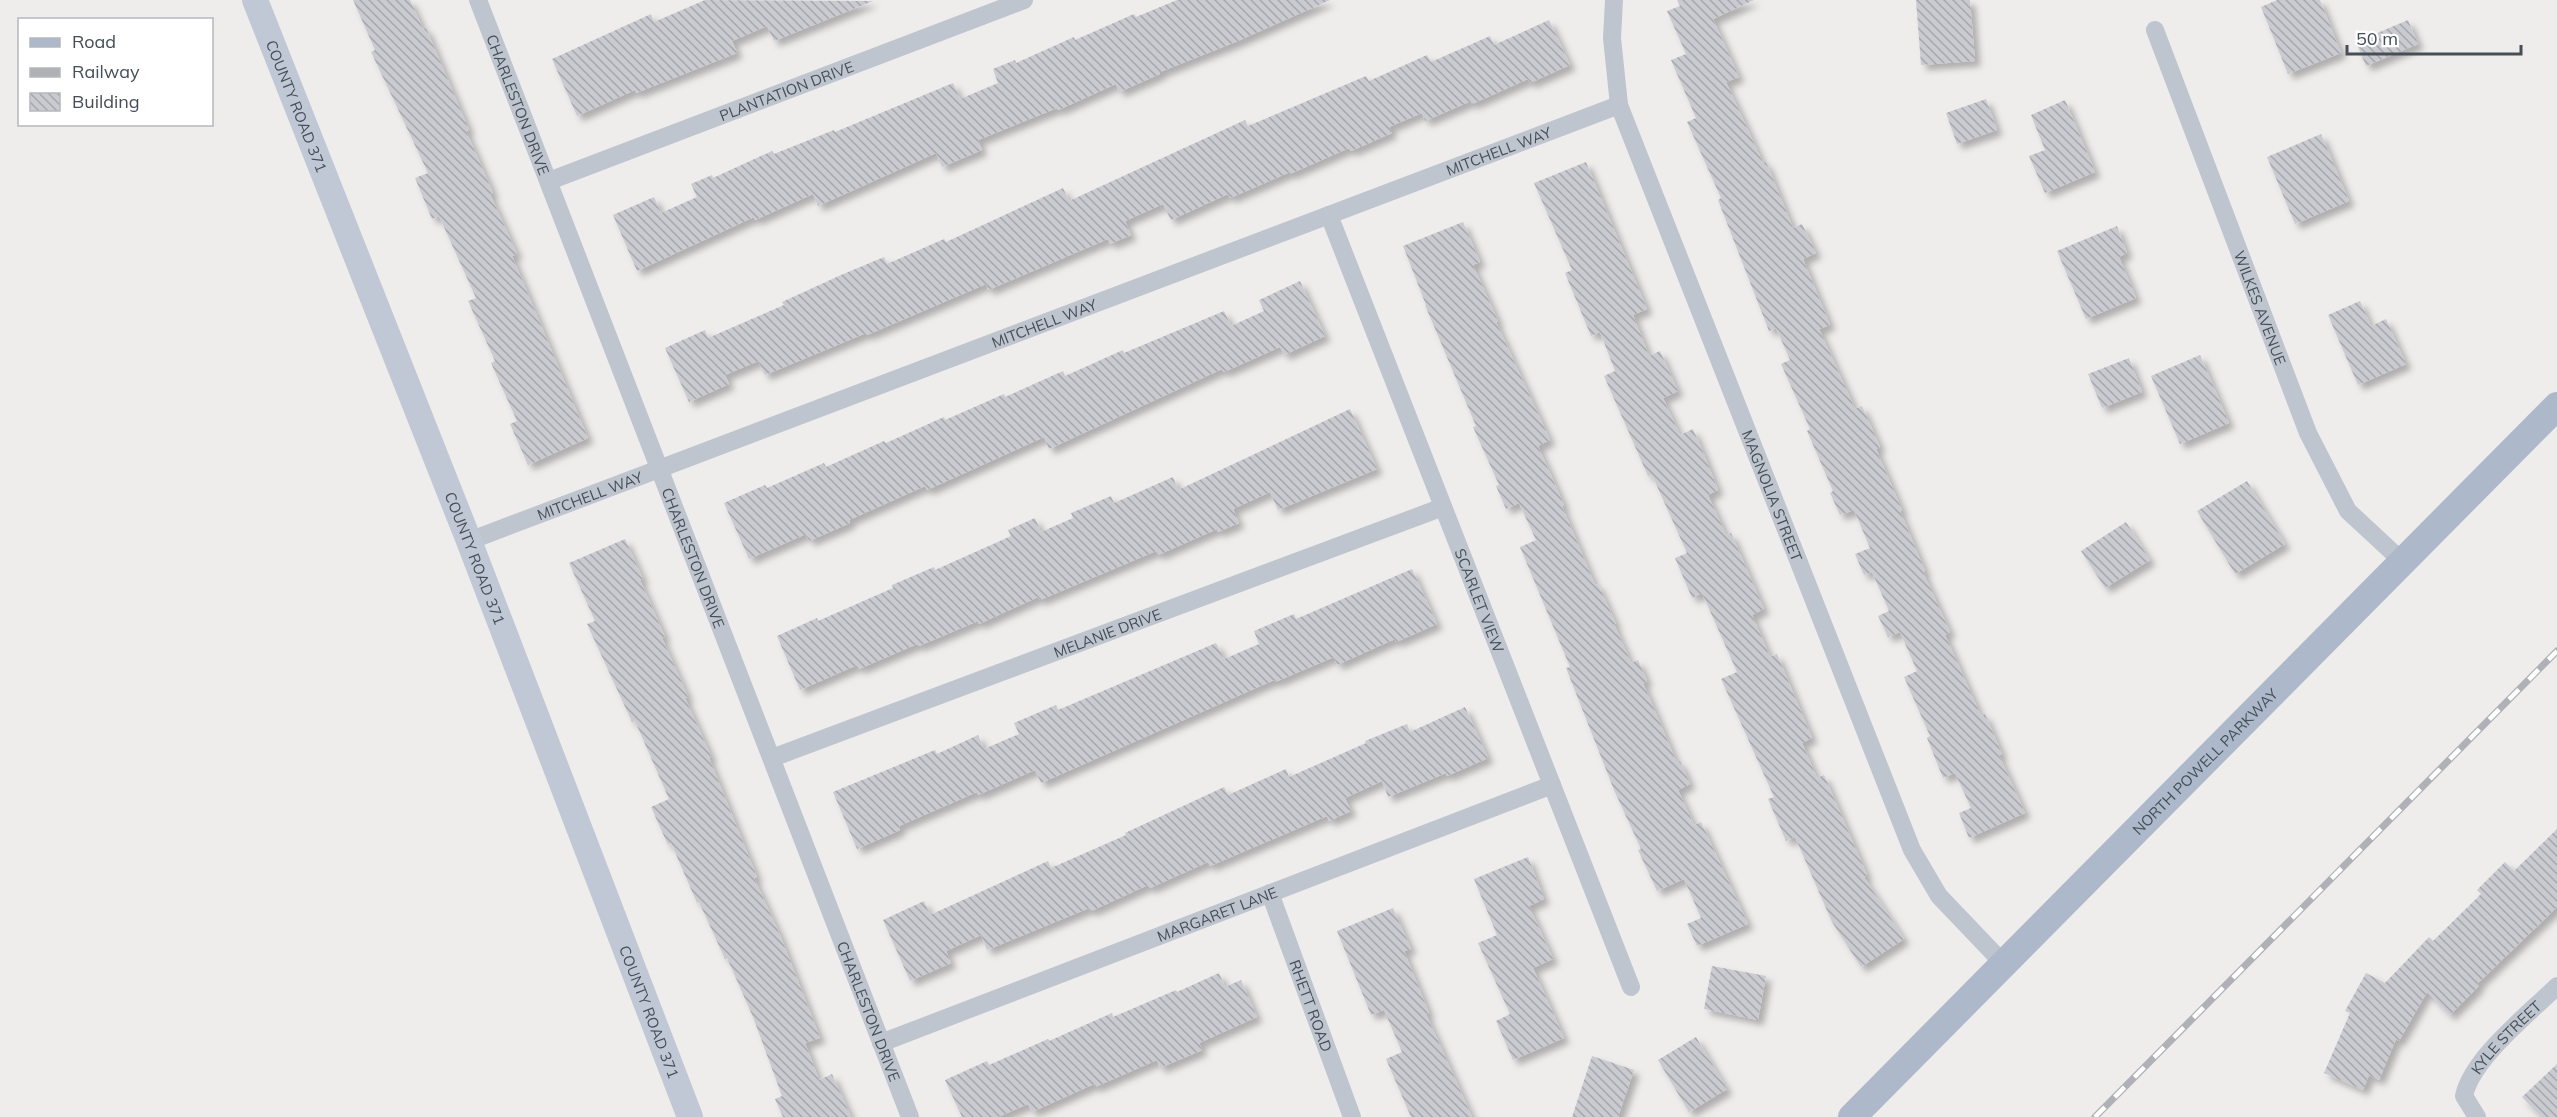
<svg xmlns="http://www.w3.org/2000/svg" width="2557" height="1117" font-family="Mulish,sans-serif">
<defs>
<pattern id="building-back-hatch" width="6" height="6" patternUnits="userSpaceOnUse" patternTransform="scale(1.5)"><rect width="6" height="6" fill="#cacbd1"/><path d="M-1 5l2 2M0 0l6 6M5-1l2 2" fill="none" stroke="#a6a7ac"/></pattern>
<filter id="shadow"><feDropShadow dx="5.5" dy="5.5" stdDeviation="3" flood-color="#0004"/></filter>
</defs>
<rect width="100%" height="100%" fill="#efecec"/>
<g fill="url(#building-back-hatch)" filter="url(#shadow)">
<path d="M353,0H410L423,29L426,28L469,130L466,131L493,193L490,194L517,254L512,256L588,438L528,465L510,424L517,421L491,363L495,361L468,301L476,298L439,216L432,219L415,178L428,173L371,52L375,50Z"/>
<path d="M705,0L873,1L774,41L767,26L732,41L737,53L636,93L635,90L577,116L552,59L651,14L654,22Z"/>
<path d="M1177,0H1330L1238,41L1160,72V74L1119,92L1116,84L1058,110L1057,108L978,140L982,150L942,167L936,153L818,206L813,194L755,220L754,217L637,271L613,215L654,197L661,213L697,197L691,184L712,175L713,178L772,151L774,154L834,130L835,132L953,83L960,99L998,83L993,69L1015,60L1016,63L1074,37L1075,40L1134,14L1136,17Z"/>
<path d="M1677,0H1754L1713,19L1739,77L1726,82L1763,163L1766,162L1793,228L1802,224L1816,253L1803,259L1830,325L1819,329L1855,409L1862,406L1880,447L1876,449L1902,510L1900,511L1925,571L1923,572L1950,632L1945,635L1981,716L1985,714L2002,754L1999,755L2025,813L1969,838L1959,813L1971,808L1955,773L1943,778L1927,738L1930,736L1904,677L1917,671L1900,632L1888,637L1878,616L1889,611L1872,572L1864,575L1855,554L1870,548L1854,510L1840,515L1830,493L1833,491L1807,431L1810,429L1781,364L1790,360L1776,328L1769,331L1718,200L1721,198L1687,122L1696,118L1671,60L1686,54L1667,11L1680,6Z"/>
<path d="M1916,0H1970L1975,61L1921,65Z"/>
<path d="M2277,0H2320L2341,53L2288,74L2261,7Z"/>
<path d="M1549,20L1570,65L1530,83L1528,79L1472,104L1471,101L1425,121L1422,113L1389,127L1392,133L1351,151L1349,148L1290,174V172L1230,198L1228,194L1171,220L1163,204L1125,221L1131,235L1110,244L1108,239L988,290L986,284L867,335L866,333L765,375L758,361L725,375L729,384L689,402L665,348L705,330L708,338L784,305L782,302L841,275L884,257L887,264L944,239L946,242L1063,188L1069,201L1245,120L1248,126L1366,76L1369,81L1427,55L1431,62L1490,36L1494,45Z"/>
<path d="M2408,20L2418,44L2366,66L2356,42Z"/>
<path d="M1986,99L1997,130L1957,144L1946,113Z"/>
<path d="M2065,100L2095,172L2045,193L2029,156L2045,150L2031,115Z"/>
<path d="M2321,134L2349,201L2295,224L2267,157Z"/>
<path d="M1586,162L1647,309L1633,315L1649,356L1660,351L1678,391L1663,398L1680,435L1693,429L1703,452L1718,490L1708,495L1726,535L1731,533L1764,609L1752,615L1770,657L1777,654L1812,738L1802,743L1817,778L1824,775L1867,875L1864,877L1904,939L1861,967L1832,922L1795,837L1786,841L1768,799L1774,797L1721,679L1737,672L1702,593L1692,598L1675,558L1687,553L1652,475L1648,476L1604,376L1615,371L1600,332L1591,336L1565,273L1572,270L1534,183Z"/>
<path d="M1463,222L1480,262L1473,265L1498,321L1496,322L1550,440L1538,446L1564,505L1562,506L1595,585L1598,584L1616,624H1614L1631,663L1638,660L1647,681L1643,683L1677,763L1680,761L1690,784L1678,790L1694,825L1701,822L1748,924L1697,946L1687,924L1701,918L1684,879L1657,891L1638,850L1641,849L1614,790L1566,668L1570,667L1520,547L1536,540L1519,503L1506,509L1496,486L1499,485L1473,427L1476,426L1425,305H1426L1403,246Z"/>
<path d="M2117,226L2127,253L2119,257L2136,298L2086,319L2057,251Z"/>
<path d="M1300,281L1325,336L1284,355L1280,347L1224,372L1222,369L1049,449L1044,437L927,490L925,486L849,520L850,523L809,541L806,534L749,559L724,503L765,485L767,488L824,463L826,467L884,441L886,443L944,417L945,420L1004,394L1005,397L1063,371L1065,376L1123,350L1124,353L1224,311L1231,326L1264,311L1259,300Z"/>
<path d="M2360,301L2371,326L2386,319L2406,364L2358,385L2328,315Z"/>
<path d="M2200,355L2229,423L2180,444L2151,376Z"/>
<path d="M2129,358L2142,392L2102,408L2088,374Z"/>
<path d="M1350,409L1377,469L1278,510L1270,492L1233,509L1239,523L1218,532L1217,529L1158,555L1156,551L1040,600L1038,597L979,624L978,621L919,646L917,644L859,669L857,665L800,690L777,636L817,618L818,621L893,588L892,585L934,567L935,570L1011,536L1008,530L1035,518L1041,532L1073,518L1071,513L1111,496L1114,503L1173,477L1178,490Z"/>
<path d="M2247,481L2285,544L2235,574L2197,511Z"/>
<path d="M2126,522L2150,560L2105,588L2081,551Z"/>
<path d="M625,539L643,579L640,580L665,637L662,638L688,697L685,698L711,756L709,758L757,877L754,878L780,935L820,1038L805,1043L819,1080L832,1074L851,1117H783L775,1099L782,1096L753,1017L727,958L725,959L699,902L697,903L671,843L668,845L651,807L669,799L635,721L632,722L587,624L595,621L569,563Z"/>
<path d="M1412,569L1437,624L1396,642L1395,639L1337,665L1334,657L1275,682L1274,680L1041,783L1035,770L978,795L977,792L899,826L900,830L857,849L833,792L935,750L937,754L978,735L984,749L1019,734L1014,723L1056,705L1058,710L1216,643L1224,659L1259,644L1254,631L1294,614L1296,619Z"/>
<path d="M1465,707L1488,758L1447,776L1446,773L1388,797L1382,781L1345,798L1351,811L1329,821L1327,816L1210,866L1208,862L1150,888L1148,885L1091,911L1089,908L987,950L981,935L946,951L951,963L910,981L883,920L924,901L930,915L1048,861L1051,868L1126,835L1125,833L1224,787L1228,795L1286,769L1289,777L1366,743L1365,741L1407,724L1410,732Z"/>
<path d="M2557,829V907L2477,984L2479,986L2450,1015L2427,992L2399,1041L2396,1039L2379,1080L2369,1075L2363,1090L2324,1073L2350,1013L2345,1011L2366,973L2385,983L2429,937L2433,941L2481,894L2477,890L2505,862L2514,871Z"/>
<path d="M1528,857L1544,899L1529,906L1553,959L1533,968L1564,1038L1513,1060L1496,1021L1510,1014L1478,943L1497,935L1474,879Z"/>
<path d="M1393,908L1411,949L1404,951L1429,1013L1426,1014L1472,1117H1411L1386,1059L1402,1052L1384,1010L1371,1015L1337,931Z"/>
<path d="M1712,966L1766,976L1758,1020L1704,1009Z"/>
<path d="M1219,973L1225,987L1241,980L1257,1017L1199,1043L1202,1050L1160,1068L1157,1060L1095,1087L1094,1084L1032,1112L1028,1104L998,1117H962L945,1080L987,1061L989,1065L1048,1039L1049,1041L1112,1013L1113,1017L1176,990L1177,992Z"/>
<path d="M1696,1037L1727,1089L1689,1112L1658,1060Z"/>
<path d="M1592,1056L1634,1070L1618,1117H1572Z"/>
<path d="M2557,1064V1117H2541L2522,1097Z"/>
</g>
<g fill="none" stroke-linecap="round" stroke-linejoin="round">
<g stroke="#bec5ce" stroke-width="18">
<path id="s1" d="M478,0L910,1117"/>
<path id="s2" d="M1614,0L1612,38L1619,105L1912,850L1939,896L2003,963"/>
<path id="s3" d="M2155,30L2308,433L2348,511L2403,562"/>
<path id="s4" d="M549,181L1024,0"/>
<path id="s5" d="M1329,215L1631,987"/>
<path id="s6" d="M469,541L1619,105"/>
<path id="s7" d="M772,758L1443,507"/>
<path id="s8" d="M1270,893L1352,1117"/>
<path id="s9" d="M881,1043L1552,785"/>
<path id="s10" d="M2477,1117L2464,1096C2472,1058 2529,1014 2557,986"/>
</g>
<path stroke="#bfc8d4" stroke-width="26" id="s11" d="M255,0L469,541L690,1117"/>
<path stroke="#adb9ca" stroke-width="28" id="s12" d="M1852,1117L2557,406"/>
<g stroke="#afb1b6" stroke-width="7">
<path id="rail" d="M2095,1117L2557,651"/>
</g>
<use href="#rail" stroke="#fff" stroke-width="4.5" stroke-dasharray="14" stroke-linecap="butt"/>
</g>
<g text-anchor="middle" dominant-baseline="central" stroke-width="6" stroke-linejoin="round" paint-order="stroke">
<g font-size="15" fill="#464e58" stroke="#fff">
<text stroke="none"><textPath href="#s4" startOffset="254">PLANTATION DRIVE</textPath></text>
<text stroke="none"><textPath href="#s11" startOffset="114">COUNTY ROAD 371</textPath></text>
<text stroke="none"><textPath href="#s1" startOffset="112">CHARLESTON DRIVE</textPath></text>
<text stroke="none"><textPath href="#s6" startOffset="1101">MITCHELL WAY</textPath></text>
<text stroke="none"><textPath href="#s3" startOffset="297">WILKES AVENUE</textPath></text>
<text stroke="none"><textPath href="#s6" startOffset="615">MITCHELL WAY</textPath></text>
<text stroke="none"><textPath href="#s6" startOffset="129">MITCHELL WAY</textPath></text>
<text stroke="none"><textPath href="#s2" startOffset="525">MAGNOLIA STREET</textPath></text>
<text stroke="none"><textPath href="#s11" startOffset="600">COUNTY ROAD 371</textPath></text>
<text stroke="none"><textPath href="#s1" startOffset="598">CHARLESTON DRIVE</textPath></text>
<text stroke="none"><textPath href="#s5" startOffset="414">SCARLET VIEW</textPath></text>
<text stroke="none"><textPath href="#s7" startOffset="358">MELANIE DRIVE</textPath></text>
<text stroke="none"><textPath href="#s12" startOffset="501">NORTH POWELL PARKWAY</textPath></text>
<text stroke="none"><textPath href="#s9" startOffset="360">MARGARET LANE</textPath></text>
<text stroke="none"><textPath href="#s8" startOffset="120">RHETT ROAD</textPath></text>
<text stroke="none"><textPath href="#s11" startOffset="1086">COUNTY ROAD 371</textPath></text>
<text stroke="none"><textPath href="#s1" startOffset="1084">CHARLESTON DRIVE</textPath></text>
<text stroke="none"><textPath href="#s10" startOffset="98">KYLE STREET</textPath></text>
</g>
</g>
<rect x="18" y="18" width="195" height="108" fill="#ffffff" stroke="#b5b8bc" stroke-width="1.5"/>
<rect x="30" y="38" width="30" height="9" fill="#adb9ca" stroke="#b5b8bc" stroke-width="1.5"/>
<text x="72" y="48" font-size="18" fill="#464e58">Road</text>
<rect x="30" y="68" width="30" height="9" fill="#afb1b6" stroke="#b5b8bc" stroke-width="1.5"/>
<text x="72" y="78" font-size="18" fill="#464e58">Railway</text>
<rect x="30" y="93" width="30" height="18" fill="url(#building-back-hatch)" stroke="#b5b8bc" stroke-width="1.5"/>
<text x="72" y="108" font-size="18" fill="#464e58">Building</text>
<path d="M2347 45v9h174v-9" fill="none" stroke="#464e58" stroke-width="3"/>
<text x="2356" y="45" font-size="18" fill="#464e58" stroke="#ffffff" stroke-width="4.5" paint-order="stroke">50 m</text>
</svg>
